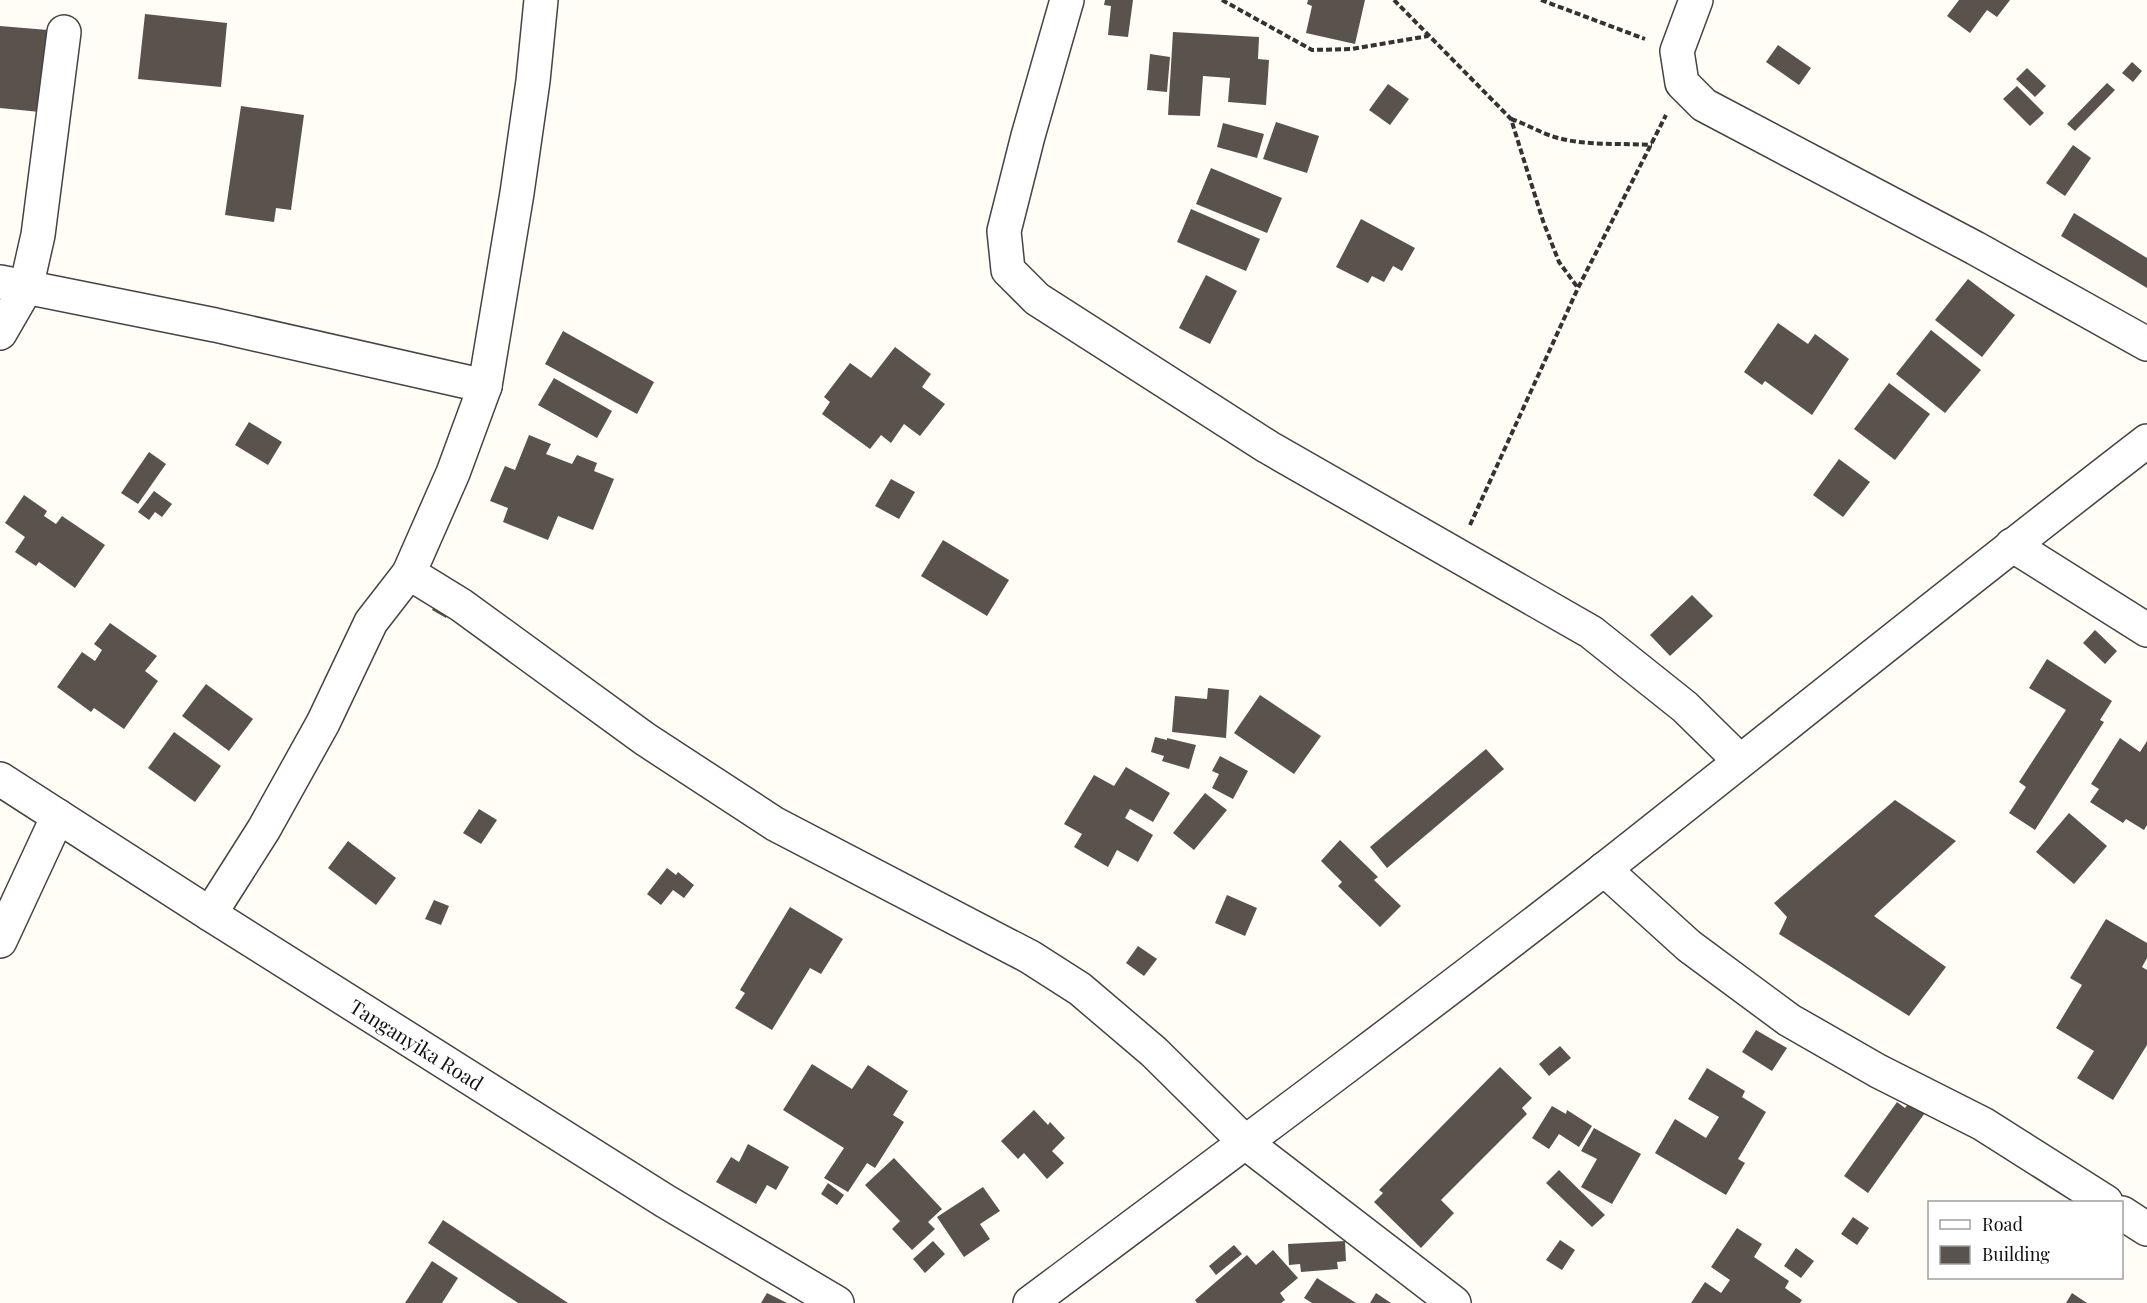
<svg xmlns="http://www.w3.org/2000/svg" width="2147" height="1303" font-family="'Playfair Display',serif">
<rect width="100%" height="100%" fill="#fffdf5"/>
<g fill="#5a524d">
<path d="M1105,0H1133L1128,37L1108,35L1111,6L1104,5Z"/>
<path d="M1308,0H1365L1355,44L1306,33L1312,6L1307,4Z"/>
<path d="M1959,0H2010L1997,17L1987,10L1970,33L1947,16Z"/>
<path d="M145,14L227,23L221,87L138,79Z"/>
<path d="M0,26L48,30L40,112L0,108Z"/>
<path d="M1173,32L1259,37L1258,59L1269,60L1266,105L1228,102L1230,78L1203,76L1200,116L1168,115Z"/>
<path d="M1778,45L1811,68L1799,85L1766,62Z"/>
<path d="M1150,54L1170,57L1167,92L1147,90Z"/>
<path d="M2132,62L2142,71L2133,82L2122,73Z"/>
<path d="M2027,68L2046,86L2035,97L2016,79Z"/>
<path d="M2107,83L2115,90L2075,131L2067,124Z"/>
<path d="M1388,84L1409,99L1390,125L1369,110Z"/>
<path d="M2017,86L2044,113L2030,126L2003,99Z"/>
<path d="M241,106L304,115L291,210L276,208L274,222L225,215Z"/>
<path d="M1276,122L1319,136L1307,173L1263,159Z"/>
<path d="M1223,123L1264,134L1257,158L1217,147Z"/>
<path d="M2073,145L2091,158L2065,196L2046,183Z"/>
<path d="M1211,168L1282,198L1267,233L1196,204Z"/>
<path d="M1191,209L1260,239L1246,271L1177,242Z"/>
<path d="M2074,213L2147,258V288L2061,236Z"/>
<path d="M1361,219L1415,248L1402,271L1393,266L1384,282L1372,276L1368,283L1336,267Z"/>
<path d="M1206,275L1237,291L1210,344L1179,328Z"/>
<path d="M1968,279L2015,315L1982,357L1935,320Z"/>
<path d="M1778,323L1808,344L1815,334L1849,359L1812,415L1765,381L1762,385L1744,372Z"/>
<path d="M1931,330L1981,370L1945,413L1896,374Z"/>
<path d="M563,331L654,382L637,414L545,364Z"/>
<path d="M895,347L931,374L922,387L945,404L920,436L904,424L891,443L881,435L870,449L822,414L830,402L824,397L850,363L871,378Z"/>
<path d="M554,378L612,411L597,438L538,405Z"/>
<path d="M1889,383L1930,414L1895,460L1854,429Z"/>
<path d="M249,422L282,442L268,465L235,445Z"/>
<path d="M529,435L551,444L546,454L572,464L577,455L597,463L594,471L614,479L593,530L558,516L548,540L503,522L508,508L490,501L505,466L515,470Z"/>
<path d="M149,452L166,464L138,504L121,493Z"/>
<path d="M1839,459L1870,482L1843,517L1813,495Z"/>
<path d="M891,479L915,492L899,519L875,506Z"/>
<path d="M154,491L172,504L162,517L155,512L149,520L138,512Z"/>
<path d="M24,495L47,511L44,516L56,524L62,516L105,545L75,588L39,562L36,566L15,552L25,537L5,523Z"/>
<path d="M943,540L1009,580L987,616L921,576Z"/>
<path d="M1692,595L1713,616L1670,656L1650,635Z"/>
<path d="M439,598L452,604L446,618L432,610Z"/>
<path d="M110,623L157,656L145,671L158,681L124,729L94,708L91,712L57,687L82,652L95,661L102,650L94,644Z"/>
<path d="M2095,630L2117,651L2105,664L2083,643Z"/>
<path d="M2047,659L2112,701L2100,720L2104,722L2035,830L2009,813L2026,787L2019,782L2066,710L2029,688Z"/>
<path d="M206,684L253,719L229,751L182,716Z"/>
<path d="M1208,688L1229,690L1226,738L1172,732L1175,696L1207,699Z"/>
<path d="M1260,695L1321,736L1294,774L1234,733Z"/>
<path d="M174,732L221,766L195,802L148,768Z"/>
<path d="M1155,737L1167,740V738L1196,745L1189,769L1162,761L1164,756L1151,752Z"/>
<path d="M2120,738L2140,752L2147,741V825L2144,830L2126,819L2123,823L2090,802L2099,789L2091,784Z"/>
<path d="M1486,749L1504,769L1387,868L1370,847Z"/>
<path d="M1220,756L1248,771L1233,799L1212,788L1219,774L1212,771Z"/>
<path d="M1126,767L1170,793L1153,822L1130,809L1125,818L1153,835L1138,862L1117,850L1108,867L1074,847L1082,834L1064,824L1094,775L1114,786Z"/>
<path d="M1205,793L1227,810L1194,850L1173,833Z"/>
<path d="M1895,800L1956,841L1874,916L1946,967L1909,1016L1779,934L1787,917L1774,903Z"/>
<path d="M479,809L497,820L481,844L463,833Z"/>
<path d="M2069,813L2107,846L2074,884L2036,852Z"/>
<path d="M1340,840L1378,877L1374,880L1401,906L1380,927L1338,886L1342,882L1321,861Z"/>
<path d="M348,841L396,878L376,905L328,868Z"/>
<path d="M667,868L676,875L678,872L694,885L684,898L673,890L661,905L647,894Z"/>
<path d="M1227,895L1257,908L1245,936L1215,923Z"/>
<path d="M434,900L449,906L441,925L425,919Z"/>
<path d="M790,907L843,939L821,974L810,968L772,1030L735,1008L745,993L740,990Z"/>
<path d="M2106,919L2147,943V958L2142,967L2147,970V1045L2113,1100L2077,1078L2094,1051L2056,1028L2082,985L2070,978Z"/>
<path d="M1138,946L1157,959L1144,976L1126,963Z"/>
<path d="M1756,1030L1787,1048L1772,1071L1742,1052Z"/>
<path d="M1560,1046L1571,1058L1549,1076L1539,1064Z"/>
<path d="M812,1064L852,1089L868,1065L908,1091L893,1115L904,1122L875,1168L867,1163L848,1192L824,1178L844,1148L783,1110Z"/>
<path d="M1500,1067L1532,1098L1522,1108L1527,1114L1441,1200L1454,1213L1421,1248L1374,1202L1383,1193L1379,1190Z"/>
<path d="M1707,1068L1745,1091L1742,1097L1766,1112L1738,1159L1745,1163L1726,1195L1655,1153L1675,1119L1706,1138L1719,1117L1688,1099Z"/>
<path d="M1911,1100L1927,1110L1868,1193L1844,1176L1897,1102L1905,1108Z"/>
<path d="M1552,1106L1566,1114L1567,1110L1592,1126L1579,1147L1559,1134L1549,1149L1532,1138Z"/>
<path d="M1034,1110L1048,1125L1050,1122L1065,1138L1052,1151L1064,1163L1047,1179L1024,1153L1018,1159L1001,1141Z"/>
<path d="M1594,1128L1641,1154L1612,1204L1581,1187L1597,1159L1581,1151Z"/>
<path d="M748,1144L789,1167L776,1190L767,1185L756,1204L716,1182L731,1157L739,1162Z"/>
<path d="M894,1158L942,1209L928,1222L935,1229L912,1250L892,1229L900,1221L865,1185Z"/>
<path d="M1559,1170L1605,1215L1592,1227L1546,1183Z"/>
<path d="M828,1183L844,1195L837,1205L821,1194Z"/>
<path d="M983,1187L1000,1211L980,1224L990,1239L964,1257L937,1217Z"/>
<path d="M1853,1217L1869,1228L1857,1245L1841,1234Z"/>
<path d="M443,1220L568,1303H518L428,1243Z"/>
<path d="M1737,1228L1762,1244L1754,1257L1789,1281L1785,1288L1802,1300L1800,1303H1691L1705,1282L1721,1293L1730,1280L1711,1267Z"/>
<path d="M1560,1240L1575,1250L1562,1270L1546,1260Z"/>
<path d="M933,1241L945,1254L925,1273L913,1259Z"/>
<path d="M1345,1241L1346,1261L1337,1262L1338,1269L1301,1272L1300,1264L1289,1265L1288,1244Z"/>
<path d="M1234,1245L1242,1254L1216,1275L1209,1266Z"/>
<path d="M1796,1248L1814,1261L1801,1278L1784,1266Z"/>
<path d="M1273,1250L1298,1278L1280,1293L1285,1300L1281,1303H1197L1195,1300L1247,1255L1256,1265Z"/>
<path d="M432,1261L458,1278L442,1303H405Z"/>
<path d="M1317,1278L1356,1303H1312L1304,1298Z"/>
<path d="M767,1293L787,1303H761Z"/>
<path d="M1376,1293L1391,1303H1370Z"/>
<path d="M2072,1293L2087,1303H2066Z"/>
</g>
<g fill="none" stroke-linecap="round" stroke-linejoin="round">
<g stroke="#444" stroke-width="36">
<g id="minor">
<path d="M1067,0L1028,136L1004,231L1008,270L1037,299L1268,447L1591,632L1685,707L1740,761"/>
<path d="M1696,0L1677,51L1682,83L1704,105L1975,248L2147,344"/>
<path d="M0,282L215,325L485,386"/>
<path d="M0,333L26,288L38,235L64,32"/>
<path d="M2012,545L2147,630"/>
<path d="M409,573L461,605L645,739L775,824L1030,957L1080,989L1154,1052L1246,1143L1454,1303"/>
<path d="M0,779L210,914L665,1201L837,1303"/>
<path d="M1604,869L1689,946L1789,1020L1878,1071L1983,1124L2106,1202"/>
<path d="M210,914L264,829L323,723L371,622L409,573L453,473L485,386L517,193L533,81L541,0"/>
<path d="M0,941L58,816"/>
<path d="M2122,1213L2147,1229"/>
<path d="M1030,1303C1223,1159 1417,1015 1607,867C1787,725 1965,581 2147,441"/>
</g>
</g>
<g stroke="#333" stroke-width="4" stroke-dasharray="6 3" stroke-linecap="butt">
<path d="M1222,0L1312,50L1352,49L1428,36"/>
<path d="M1394,0L1511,119L1543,221L1559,262L1578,288"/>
<path d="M1541,0L1645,39"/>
<path d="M1511,119C1527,124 1542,134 1558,138C1588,146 1621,143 1652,145"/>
<path d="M1470,525L1578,288L1666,115"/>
</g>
<use href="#minor" stroke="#fff" stroke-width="33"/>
</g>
<g text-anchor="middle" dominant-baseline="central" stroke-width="6" stroke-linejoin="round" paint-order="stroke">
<g font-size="20" fill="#111" stroke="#fff">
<text transform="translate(417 1044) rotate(32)">Tanganyika Road</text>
</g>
</g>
<rect x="1928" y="1201" width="195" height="78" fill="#ffffff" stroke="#a0a0a0" stroke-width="1.5"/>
<rect x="1940" y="1220" width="30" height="9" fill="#ffffff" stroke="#a0a0a0" stroke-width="1.5"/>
<text x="1982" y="1231" font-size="18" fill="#111111">Road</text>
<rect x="1940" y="1246" width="30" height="18" fill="#5a524d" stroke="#a0a0a0" stroke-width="1.5"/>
<text x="1982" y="1261" font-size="18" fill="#111111">Building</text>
</svg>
